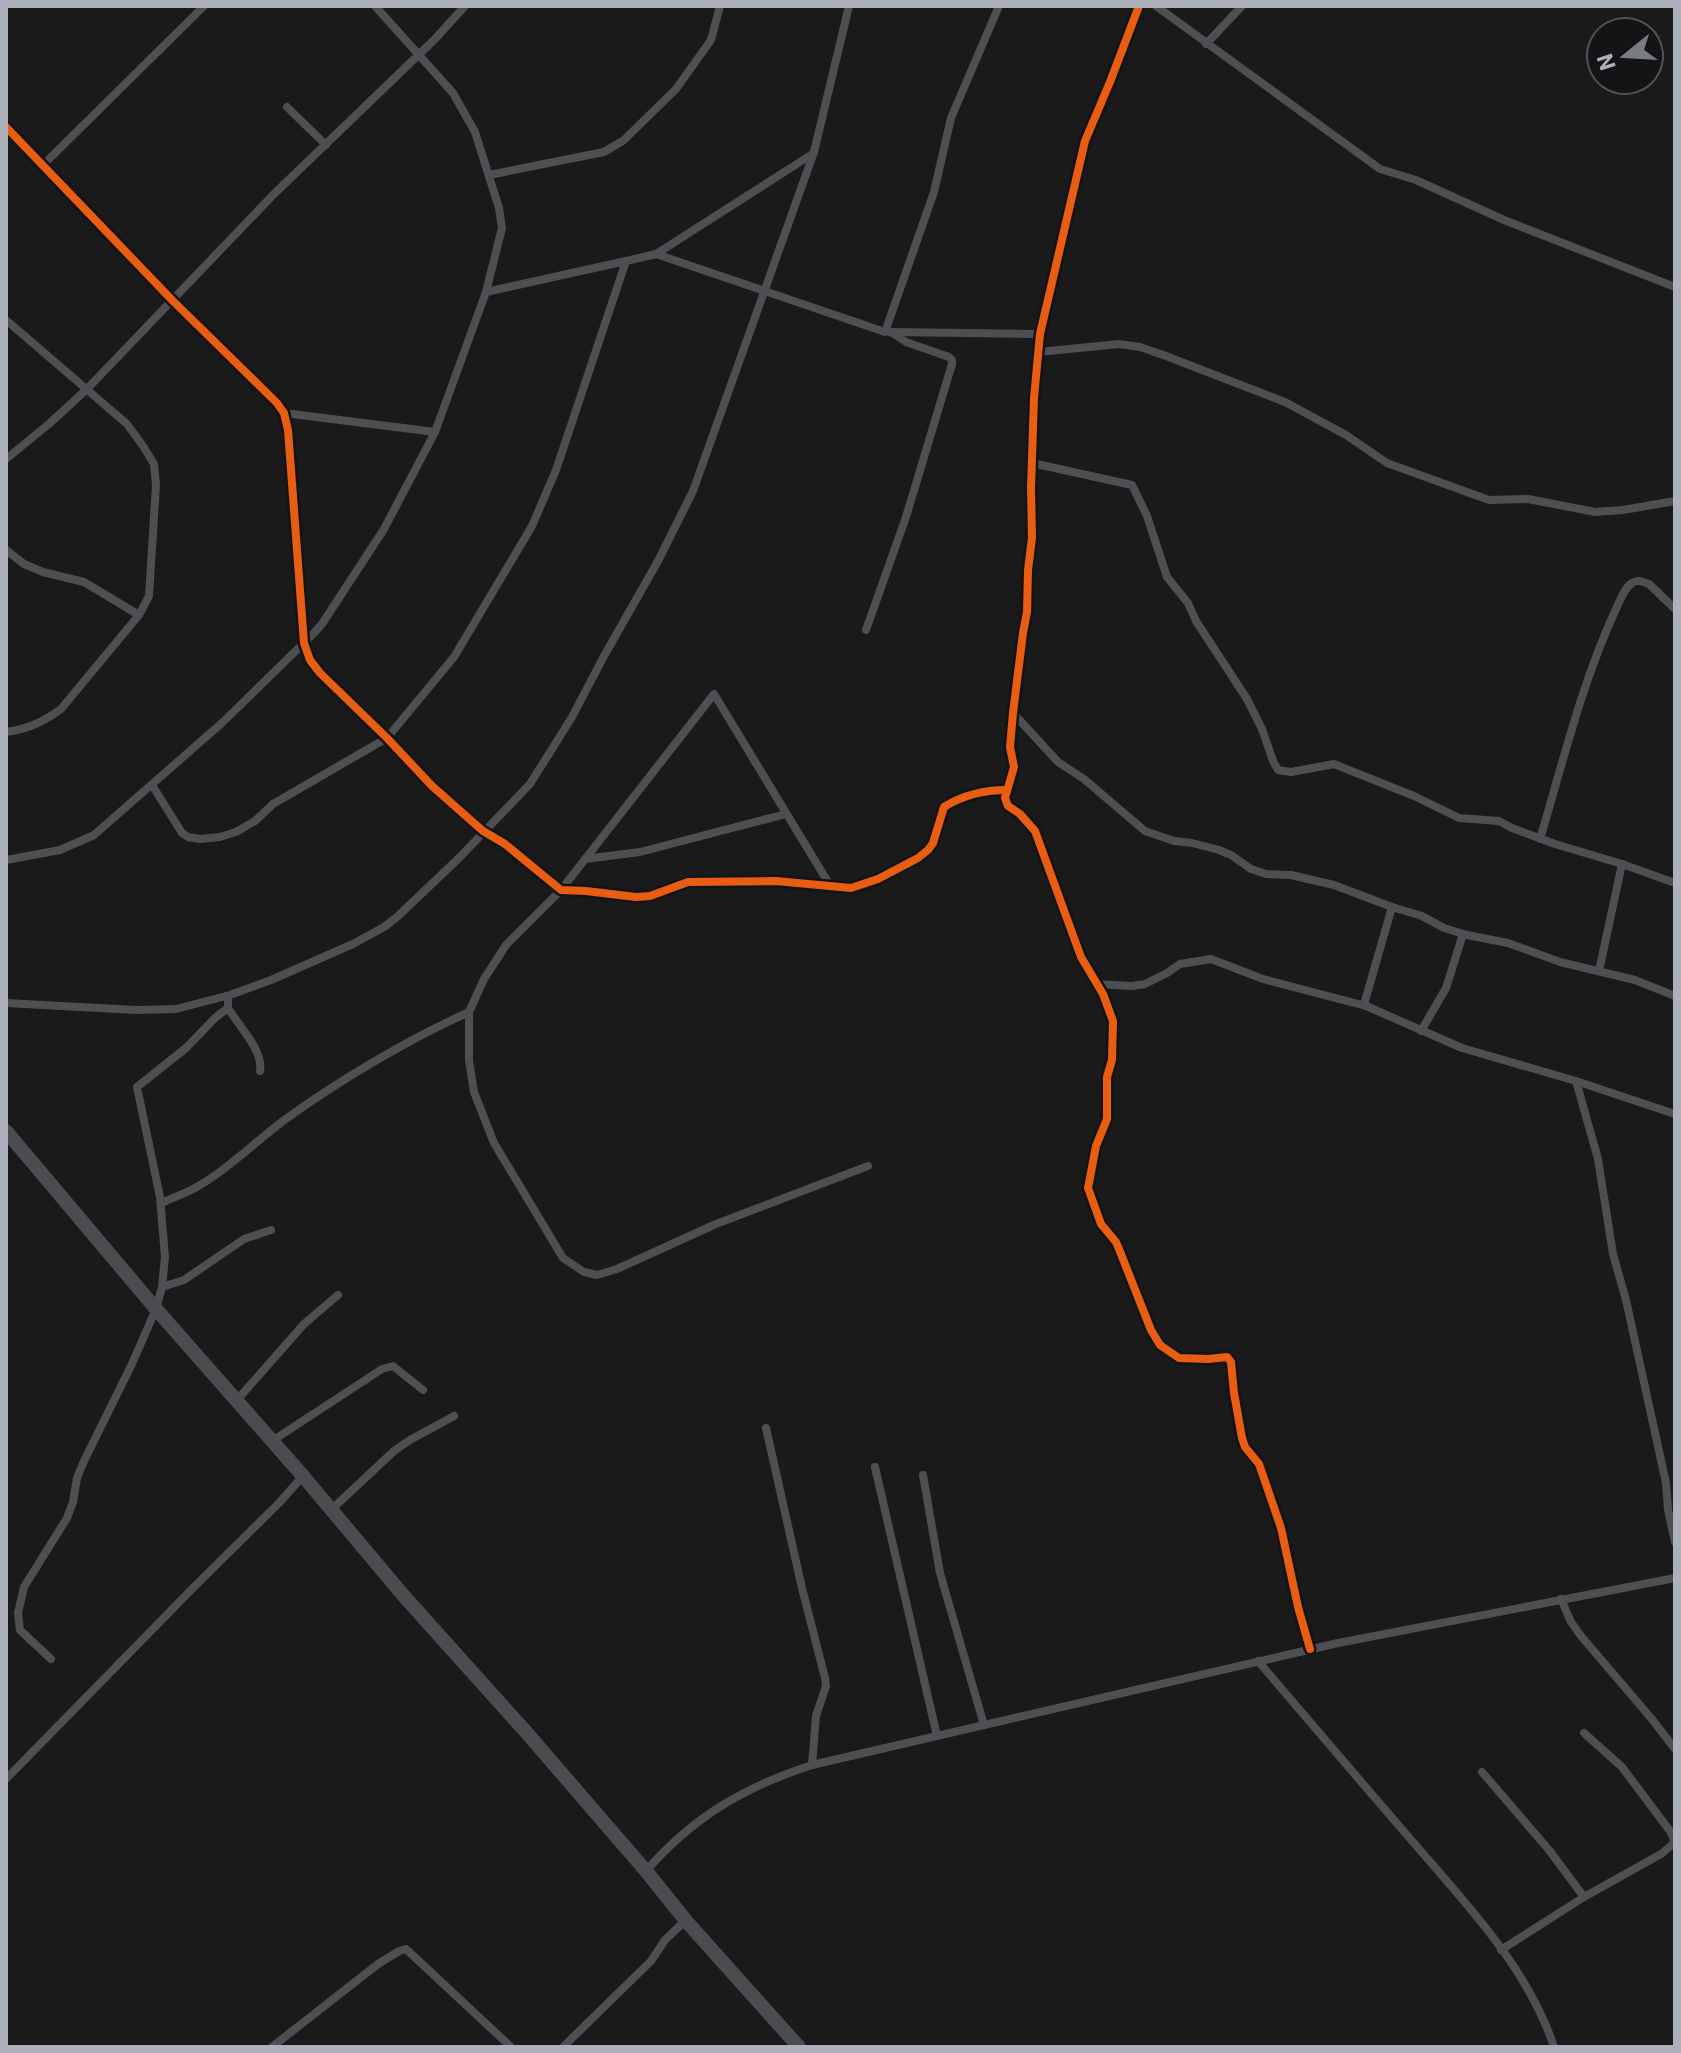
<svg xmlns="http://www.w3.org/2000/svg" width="1681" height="2053" font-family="Roboto,sans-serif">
<rect width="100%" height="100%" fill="#1a1a1a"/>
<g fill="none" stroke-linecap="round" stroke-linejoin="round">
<g stroke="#4e4f53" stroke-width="8">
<path d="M1139,6L1110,82L1085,141L1040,334L1034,398L1031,488L1032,538L1028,570L1027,612L1023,633L1013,713L1010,747L1014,767L1005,798L1008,806L1020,814L1035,831L1081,957L1103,994L1113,1021L1112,1060L1107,1077V1119L1096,1146L1088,1188L1101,1224L1116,1242L1119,1249L1151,1330L1160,1345L1179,1358L1208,1359L1227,1357L1231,1362L1234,1393L1242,1438L1245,1447L1259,1464L1281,1528L1298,1607L1310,1649"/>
<path d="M1156,6L1380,169L1416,180L1504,220L1675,287"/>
<path d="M1206,44L1242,6"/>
<path d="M287,107L326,145"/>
<path d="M6,127L173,301L277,403L284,413L288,430L304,643L310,660L320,673L387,738L432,786L483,831L505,844L561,890L586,891L636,897L650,896L688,882L776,881L851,888L878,879L918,858L928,850L933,843L944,807C963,795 984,790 1007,790"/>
<path d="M43,165L204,6"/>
<path d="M489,175L604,152L624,140L676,89L711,40L720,6"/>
<path d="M656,254L814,153"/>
<path d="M626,261L656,254L885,332L934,192L951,118L999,6"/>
<path d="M6,320L127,424L143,446L154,464L156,485L149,596L139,615L61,709C43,722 28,729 6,732"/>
<path d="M890,332L1040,334"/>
<path d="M1039,352L1119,344L1140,347L1166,356L1285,402L1346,435L1387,463L1489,500L1528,499L1595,512L1623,510L1675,501"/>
<path d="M284,413L435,432"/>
<path d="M6,459L50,423L87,389L274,194L434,40L465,6"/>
<path d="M1032,463L1132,485L1147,516L1167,577L1188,603L1196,621L1247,699L1262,729L1273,761L1278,770L1291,772L1334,764L1414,796L1459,818L1499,821L1512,828L1555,844L1622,864L1675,883"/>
<path d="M6,550L24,564L43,572L84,582L139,615"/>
<path d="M866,630L906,517L952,364V360L949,357L906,342L891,332"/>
<path d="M1013,713L1058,762L1084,779L1145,831L1174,841L1192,843L1219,850L1231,855L1251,869L1266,874L1291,875L1334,885L1392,907L1422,916L1444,928L1467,935L1508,943L1560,962L1635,980L1675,996"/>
<path d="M152,785L182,833L188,837L200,839L220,837L236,832L255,821L273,804L387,738L454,657L532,526L556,470L626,261L486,292"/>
<path d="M1540,839C1563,762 1582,682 1616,609C1620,601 1624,588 1632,583C1638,579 1643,582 1649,584L1675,609"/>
<path d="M585,859L640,852L786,814"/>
<path d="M6,860L60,850L94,835L223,722L313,634L322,624L384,529L435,432L486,292L502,228L499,208L475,132L453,93L375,6"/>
<path d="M831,887L714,694L561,890L506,945L484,979L469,1012V1060L474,1092L494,1143L563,1258L584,1272L597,1275L617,1269L716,1224L868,1166"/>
<path d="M1599,971L1622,864"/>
<path d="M1095,984L1132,986L1145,984L1167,973L1180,964L1211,959L1263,979L1366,1006L1462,1048L1576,1081L1675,1114"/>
<path d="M6,1003L136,1010L176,1009L230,995L271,980L353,944L384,927L397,917L459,858L530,784L572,717L604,656L658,561L693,491L814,152L849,6"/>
<path d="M1366,1006L1365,1001L1392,907"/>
<path d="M228,1008C238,1025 264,1051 260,1071"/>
<path d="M1421,1031L1446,988L1463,934"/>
<path d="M1576,1081L1598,1159L1613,1254L1626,1300L1666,1483L1668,1510L1675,1542"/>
<path d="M161,1203C172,1198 184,1194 195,1188C227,1170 254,1143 283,1121C338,1081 407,1040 469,1012"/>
<path d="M162,1287L184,1280L244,1239L271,1230"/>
<path d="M237,1400L304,1324L338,1295"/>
<path d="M766,1428L802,1588L825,1678L826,1686L816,1716L812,1765"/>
<path d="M272,1441L382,1369L393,1366L423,1390"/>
<path d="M875,1467L937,1736"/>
<path d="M923,1475L940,1573L984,1725"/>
<path d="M331,1510L394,1451L410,1440L454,1416"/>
<path d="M1561,1599L1571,1622L1581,1636L1651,1718L1675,1749"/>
<path d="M51,1659L20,1630L18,1613L24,1587L67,1518L73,1502L77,1478L84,1461L131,1366L156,1309L162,1287L165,1257L160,1197L137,1087L186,1048L216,1017L228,1008V996"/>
<path d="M1258,1661C1310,1722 1361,1782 1413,1842C1467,1905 1528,1968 1554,2047"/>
<path d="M1482,1772L1549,1850L1584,1897"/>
<path d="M6,1779L192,1589L279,1503L303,1476"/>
<path d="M646,1871C693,1817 744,1787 812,1765L1338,1643L1675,1578"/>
<path d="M1501,1950L1584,1897L1661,1854L1673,1844L1674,1839L1670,1831L1622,1767L1584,1733"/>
<path d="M272,2047L378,1964L399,1951L406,1949L511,2047"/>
<path d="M563,2047L651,1961L665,1940L686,1920"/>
</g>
<path stroke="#4b4c4f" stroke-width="14" d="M6,1131L156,1309L303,1476L403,1595L526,1732L646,1871L687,1922L799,2047"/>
<g stroke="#141416" stroke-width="13">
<g id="cycleway">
<path d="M1139,6L1110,82L1085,141L1040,334L1034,398L1031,488L1032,538L1028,570L1027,612L1023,633L1013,713L1010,747L1014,767L1005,798L1008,806L1020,814L1035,831L1081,957L1103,994L1113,1021L1112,1060L1107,1077V1119L1096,1146L1088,1188L1101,1224L1116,1242L1119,1249L1151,1330L1160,1345L1179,1358L1208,1359L1227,1357L1231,1362L1234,1393L1242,1438L1245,1447L1259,1464L1281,1528L1298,1607L1310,1649"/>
<path d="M6,127L173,301L277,403L284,413L288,430L304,643L310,660L320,673L387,738L432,786L483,831L505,844L561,890L586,891L636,897L650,896L688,882L776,881L851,888L878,879L918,858L928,850L933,843L944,807C963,795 984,790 1007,790"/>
</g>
</g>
<use href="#cycleway" stroke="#e95d12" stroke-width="8"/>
</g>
<rect width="1681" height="2053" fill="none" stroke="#acb0ba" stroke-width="16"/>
<g transform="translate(1625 56) rotate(252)"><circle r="38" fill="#141416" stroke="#515258" stroke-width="2"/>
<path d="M0-6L14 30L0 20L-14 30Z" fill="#797c82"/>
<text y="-12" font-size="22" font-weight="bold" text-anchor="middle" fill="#acb0ba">N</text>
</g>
</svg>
